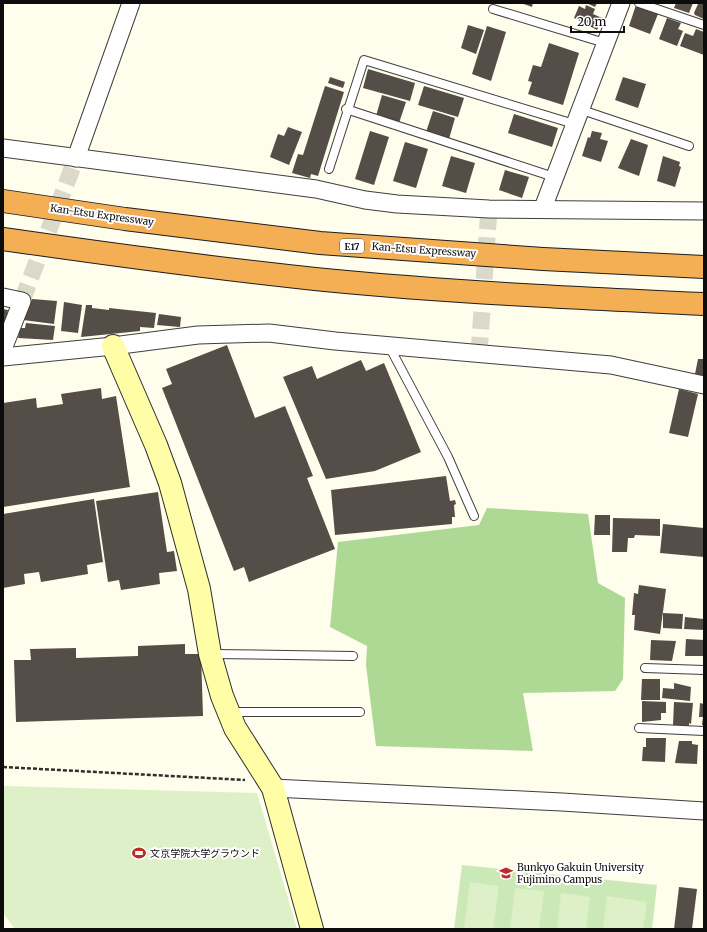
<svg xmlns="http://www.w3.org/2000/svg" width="707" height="932" font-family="Merriweather,'Noto Sans JP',serif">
<rect width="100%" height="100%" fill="#fffdeb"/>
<path fill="#cbe9b6" d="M462,865L657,885L652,929H454Z"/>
<path fill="#add995" d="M487,508L588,514L598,583L625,598L623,679L615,691L523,693L533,751L376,746L366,665L367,646L330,627L338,542L479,525Z"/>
<g fill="#def0c7">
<path d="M3,786L257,793L297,929H15L3,913Z"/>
<path d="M470,882L499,886L493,929H464Z"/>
<path d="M515,888L544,891L539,929H510Z"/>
<path d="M561,893L590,897L586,929H557Z"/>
<path d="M607,896L647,902L643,929H603Z"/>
</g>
<g fill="#554e48">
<path d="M521,3H533L532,7Z"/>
<path d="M586,3H597L595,7Z"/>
<path d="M676,3H693L689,13L674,8Z"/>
<path d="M702,3H704V19L695,15L694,13L698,4Z"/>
<path d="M586,5L595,9L593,14L602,18L597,30L574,18L579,6L585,9Z"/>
<path d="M636,5L658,14L650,34L629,26Z"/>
<path d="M667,18L681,23L678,29L683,31L677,46L659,39Z"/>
<path d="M468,25L484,30L476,54L461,48Z"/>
<path d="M487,26L506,32L491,81L472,74Z"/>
<path d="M696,29L704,32V55L680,46L685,33L693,36Z"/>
<path d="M549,43L579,53L563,105L528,94L532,82L528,81L533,65L541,67Z"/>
<path d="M368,69L415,83L410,101L363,88Z"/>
<path d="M330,77L345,82L343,88L328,83Z"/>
<path d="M623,77L646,84L638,108L615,100Z"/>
<path d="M325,86L344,92L318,176L311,174L310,178L292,173L298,154L303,155Z"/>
<path d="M424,86L464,98L458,117L418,105Z"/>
<path d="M382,95L406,102L399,123L376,116Z"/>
<path d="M433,111L455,118L449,139L426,132Z"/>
<path d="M514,114L558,128L552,147L508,133Z"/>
<path d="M288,127L302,132L289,165L270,157L278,134L284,136Z"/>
<path d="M370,131L389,137L374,185L355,179Z"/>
<path d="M592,131L602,133L600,139L608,141L601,162L582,156L588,137L590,138Z"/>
<path d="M631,139L648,145L639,176L618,168Z"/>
<path d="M405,142L428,149L416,188L393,181Z"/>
<path d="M451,156L475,163L466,193L442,186Z"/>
<path d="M663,156L680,162L679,166L681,167L675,187L657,181Z"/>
<path d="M505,170L529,177L522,198L499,190Z"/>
<path d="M32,299L57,301L54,324L23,320Z"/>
<path d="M64,302L82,305L78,333L61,331Z"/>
<path d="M86,305H92V308L109,310V308L156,313L154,328L140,327V331L81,337Z"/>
<path d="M3,309L8,310L4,332H3Z"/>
<path d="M159,314L181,317L180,327L157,325Z"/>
<path d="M26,323L55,326L53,340L18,338L20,328H25Z"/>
<path d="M227,345L255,418L285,406L313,476L307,478L335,549L249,582L244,567L234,571L162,388L172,384L166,369Z"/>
<path d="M698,359H704V376L695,374Z"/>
<path d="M361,360L366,371L384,363L421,452L375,471L326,479L283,377L312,366L317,379Z"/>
<path d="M101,388L102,399L116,396L130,487L3,507V403L36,398L37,408L63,404L61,394Z"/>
<path d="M679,389L698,394L688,437L669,433Z"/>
<path d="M446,476L450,501L455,500L456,504L454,505L455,517H452V524L335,535L331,490Z"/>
<path d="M158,492L167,552L174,551L177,571L159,573L160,584L121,590L119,580L108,582L96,501Z"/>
<path d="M94,499L103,562L87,565L88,574L41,582L39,572L24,574L25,584L3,588V514Z"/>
<path d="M595,515H610V535H594Z"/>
<path d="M613,518L660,519V536L635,535L634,538H628L627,552H612Z"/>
<path d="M663,524L704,528V557L660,553Z"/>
<path d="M639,585L666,589L660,634L634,630L635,615H632L634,593L638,594Z"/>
<path d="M663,613L683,614L682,629L663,628Z"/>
<path d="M685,617L704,619V630L684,629Z"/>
<path d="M686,639L704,640V656H685Z"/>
<path d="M651,640L676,641L672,661L650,660Z"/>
<path d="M185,644V654H201L203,716L16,722L14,660H31L30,649L76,648V658L138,656V646Z"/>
<path d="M642,679H660V700H641Z"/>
<path d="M674,683L691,687L690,701L662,698L663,688L674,689Z"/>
<path d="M642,701L666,702V713H661V720L642,722Z"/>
<path d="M674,702L693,703L691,724L689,723V726L673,725Z"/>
<path d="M700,703L704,704V725H702L703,717H699Z"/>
<path d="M646,738H666L665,762L642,761L643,747H646Z"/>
<path d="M679,741H692V744L698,745L697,764L675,763Z"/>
<path d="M679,887L697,889L692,929H674Z"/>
</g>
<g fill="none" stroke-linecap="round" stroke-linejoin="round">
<g stroke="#dbd9ca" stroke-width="17" stroke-dasharray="17 8" stroke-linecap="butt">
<path d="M22,301L76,158"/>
<path d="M479,354L489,209"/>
</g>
<g stroke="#3f3f3f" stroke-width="10">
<g id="lane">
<path d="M639,3L704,25"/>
<path d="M493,9L605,43"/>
<path d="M346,109L554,177"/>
<path d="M579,109L689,146"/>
<path d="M329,169L364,60L574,124"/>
<path d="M389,346L448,457L474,516"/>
<path d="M212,654L353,656"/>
<path d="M645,668L704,670"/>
<path d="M231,712H360"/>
<path d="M639,728L704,731"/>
</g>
</g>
<g stroke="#3f3f3f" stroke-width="19">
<g id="street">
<path d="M3,148L316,189L365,200L397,204L489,209L704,211"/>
<path d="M76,158L131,3"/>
<path d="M543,208L621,3"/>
<path d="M3,297L22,301L3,349"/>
<path d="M3,357L113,346L198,335L269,333L335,341L611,365L704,385"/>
<path d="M273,788L562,802L704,811"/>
</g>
</g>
<g stroke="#2e2e2e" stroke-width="24">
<path id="secondary" d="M113,346L156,445L170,483L199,589L210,654L222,696L235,728L273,788L312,929"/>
</g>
<g stroke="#1d1d1d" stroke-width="24">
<g id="highway">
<path d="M3,201L125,219L320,243L543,259L704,267"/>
<path d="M3,239C107,254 211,268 315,279C445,292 574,298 704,304"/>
</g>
</g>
<path stroke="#2e2e2e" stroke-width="2.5" stroke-dasharray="4 2" stroke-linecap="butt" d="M3,767L245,780"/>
<use href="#lane" stroke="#fff" stroke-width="8"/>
<use href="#street" stroke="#fff" stroke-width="17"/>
<use href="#secondary" stroke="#fffea6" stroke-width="22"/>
<use href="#highway" stroke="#f4ae54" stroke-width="22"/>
</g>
<defs>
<g id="stadium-bare" transform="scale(1.08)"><path d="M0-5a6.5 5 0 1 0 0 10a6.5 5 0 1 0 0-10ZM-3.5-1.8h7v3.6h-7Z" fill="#bb2d25" stroke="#fff" stroke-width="2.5" paint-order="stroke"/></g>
<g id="university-bare" transform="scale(1.08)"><path d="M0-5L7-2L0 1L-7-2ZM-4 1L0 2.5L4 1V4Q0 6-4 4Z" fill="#bb2d25" stroke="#fff" stroke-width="2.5" paint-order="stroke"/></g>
</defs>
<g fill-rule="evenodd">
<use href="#stadium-bare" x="139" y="853"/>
<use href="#university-bare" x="506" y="873"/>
</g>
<g text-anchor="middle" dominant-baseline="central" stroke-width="4" stroke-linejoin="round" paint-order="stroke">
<rect fill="#fff" stroke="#555" stroke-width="1" x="340" y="239" width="24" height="14" rx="3"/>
<g font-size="9" font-weight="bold" fill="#0c0c0c">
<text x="352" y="246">E17</text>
</g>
<g font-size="10" fill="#0c0c0c" stroke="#fff">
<text transform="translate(102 215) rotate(8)">Kan-Etsu Expressway</text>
<text transform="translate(424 250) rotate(4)">Kan-Etsu Expressway</text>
</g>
<g font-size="10" fill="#0c0c0c" stroke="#fff" text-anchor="start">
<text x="150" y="853">文京学院大学グラウンド</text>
<text x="517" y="867">Bunkyo Gakuin University<tspan x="517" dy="12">Fujimino Campus</tspan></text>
</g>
</g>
<rect width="707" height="932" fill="none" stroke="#0c0c0c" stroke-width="8"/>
<path d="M571 26v6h53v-6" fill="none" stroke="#0c0c0c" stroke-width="2"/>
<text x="577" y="26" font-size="12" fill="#0c0c0c" stroke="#ffffff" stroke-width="3" paint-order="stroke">20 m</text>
</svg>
